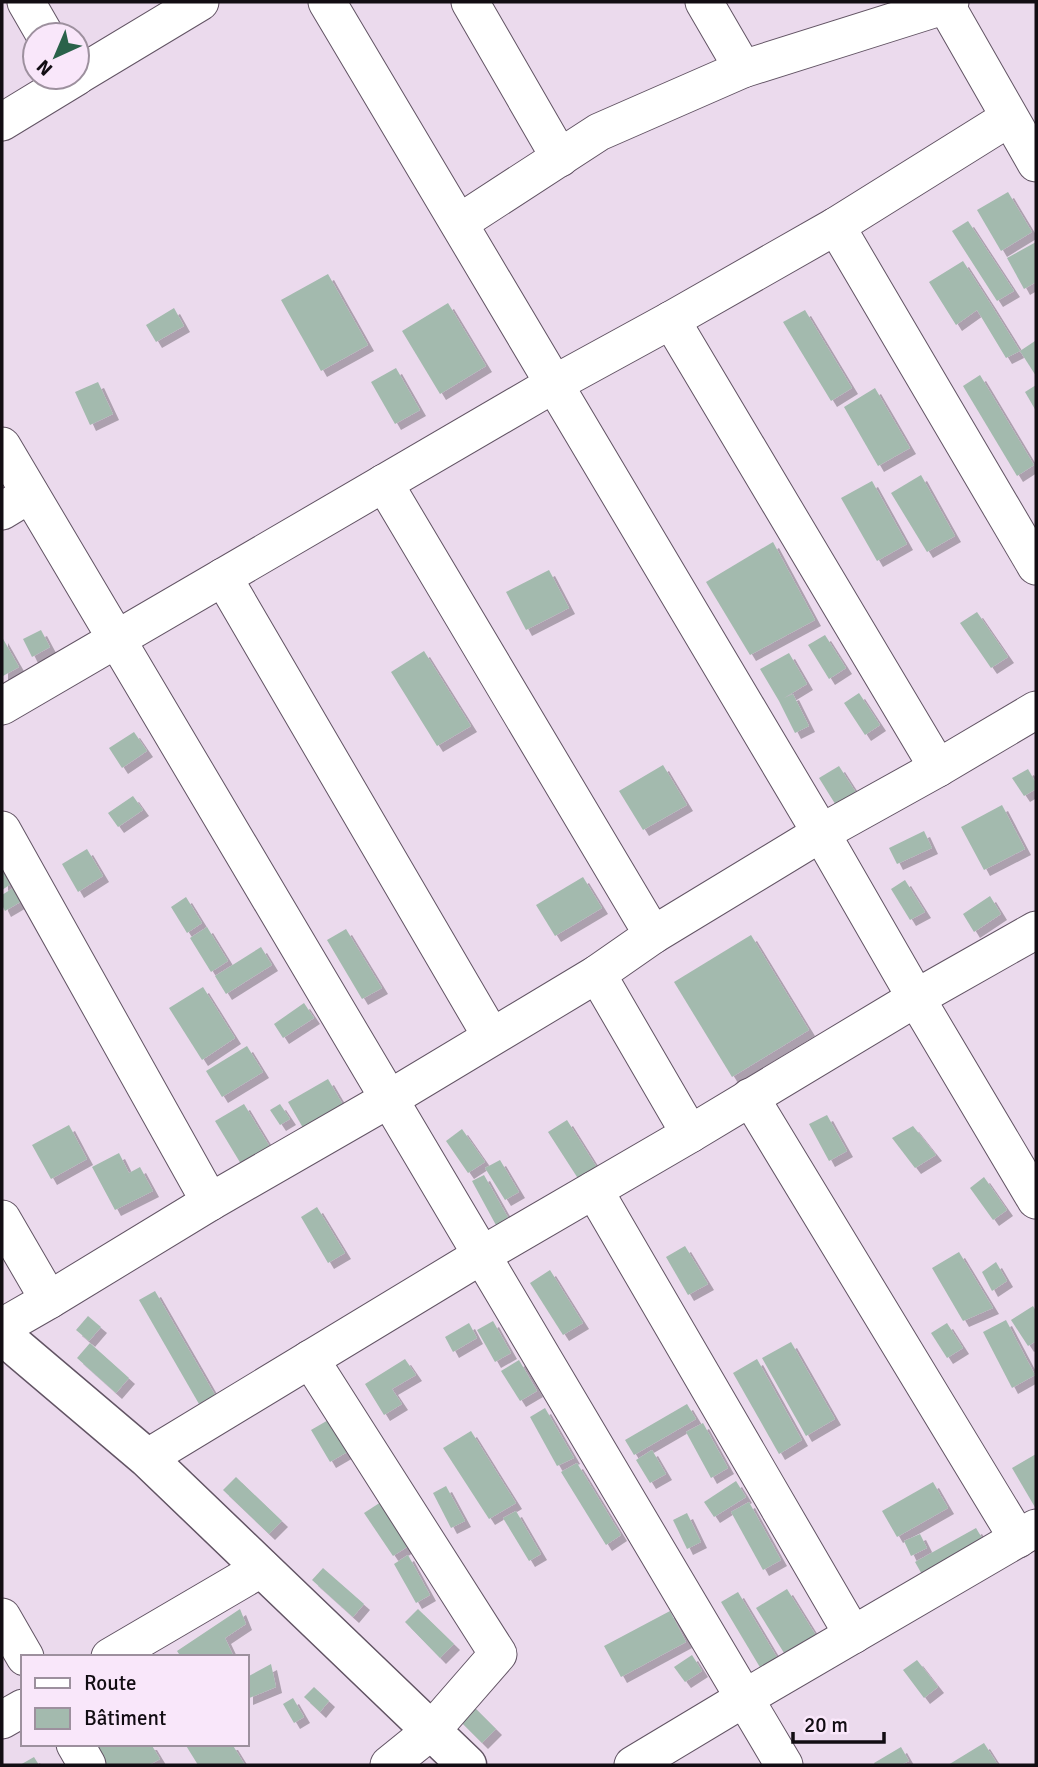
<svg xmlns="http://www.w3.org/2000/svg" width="1038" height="1767" font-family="Signika,sans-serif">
<defs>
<filter id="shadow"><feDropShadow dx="6" dy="6" stdDeviation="0" flood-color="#0004"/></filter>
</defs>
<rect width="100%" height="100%" fill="#ebdaed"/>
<g fill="#a3baae" filter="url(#shadow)">
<path d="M1008,192L1032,232L1001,251L977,210Z"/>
<path d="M968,221L1014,291L997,301L952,231Z"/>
<path d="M1036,242V282L1024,289L1007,258Z"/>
<path d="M963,261L990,303L1020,351L1006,358L977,310L956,325L929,282Z"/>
<path d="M328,274L368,345L321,371L281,300Z"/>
<path d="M448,303L486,366L440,394L402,331Z"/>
<path d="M174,308L184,326L156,342L146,325Z"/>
<path d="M805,310L852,388L831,401L783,322Z"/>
<path d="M1035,341L1036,343V376L1020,351Z"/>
<path d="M396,368L420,410L395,424L371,382Z"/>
<path d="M980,375L1034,465L1017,476L963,386Z"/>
<path d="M98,382L113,414L90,425L75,392Z"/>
<path d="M1036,385V411L1025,392Z"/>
<path d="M875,388L910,448L878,466L844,407Z"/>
<path d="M921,475L955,536L927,552L891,493Z"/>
<path d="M872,481L907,544L877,561L841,498Z"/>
<path d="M773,542L815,620L750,655L706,582Z"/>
<path d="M549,570L569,608L526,630L506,592Z"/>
<path d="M977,612L1008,657L991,668L960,623Z"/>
<path d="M41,630L50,647L32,657L23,639Z"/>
<path d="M825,635L846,668L829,679L808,645Z"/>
<path d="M2,637L19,667L3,676L2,674Z"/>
<path d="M424,651L471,726L437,746L391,672Z"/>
<path d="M789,653L807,684L784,698L793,694L809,726L795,733L779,701L760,669Z"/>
<path d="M859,693L880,725L865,735L844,703Z"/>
<path d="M134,732L147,751L122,768L109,748Z"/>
<path d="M663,765L687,805L643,830L619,791Z"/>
<path d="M839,766L862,802L842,815L819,778Z"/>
<path d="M1028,769L1036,783V789L1024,796L1012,778Z"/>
<path d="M133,796L143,810L118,827L108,813Z"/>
<path d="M1002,805L1025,849L984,870L961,827Z"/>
<path d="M924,831L932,848L897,864L889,848Z"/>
<path d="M87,849L103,876L78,892L62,864Z"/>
<path d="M4,872L11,884L2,890V873Z"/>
<path d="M583,877L602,908L555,936L536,905Z"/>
<path d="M905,880L925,912L910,920L891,889Z"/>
<path d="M13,888L22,901L5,911L2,905V895Z"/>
<path d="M990,896L1001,914L974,932L963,914Z"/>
<path d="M186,897L202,923L187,933L171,907Z"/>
<path d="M207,927L228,961L211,972L190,938Z"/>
<path d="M346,929L382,988L362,999L327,940Z"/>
<path d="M751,935L809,1030L732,1077L674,982Z"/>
<path d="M261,947L272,965L226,994L215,976Z"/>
<path d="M203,987L235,1038L202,1060L169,1008Z"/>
<path d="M304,1003L314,1018L283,1038L274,1024Z"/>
<path d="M247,1046L263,1072L222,1097L206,1071Z"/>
<path d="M328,1079L346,1110L306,1133L288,1102Z"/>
<path d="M244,1104L273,1152L244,1169L215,1121Z"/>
<path d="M280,1104L290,1119L280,1125L270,1110Z"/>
<path d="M827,1115L847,1151L829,1161L809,1124Z"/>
<path d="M567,1120L606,1182L588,1194L548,1132Z"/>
<path d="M69,1125L87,1159L51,1179L32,1145Z"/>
<path d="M913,1126L936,1155L915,1168L892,1138Z"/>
<path d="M462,1129L485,1162L468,1173L446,1141Z"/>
<path d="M119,1153L129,1173L140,1167L153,1191L115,1210L92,1167Z"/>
<path d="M500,1160L519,1192L505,1200L485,1168Z"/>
<path d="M484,1175L510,1221L497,1227L472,1181Z"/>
<path d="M984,1177L1007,1210L993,1220L970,1188Z"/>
<path d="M317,1207L345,1253L328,1263L301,1217Z"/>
<path d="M685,1246L708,1284L688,1295L666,1257Z"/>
<path d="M959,1252L993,1308L963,1321L932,1268Z"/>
<path d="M996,1262L1007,1281L992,1291L982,1272Z"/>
<path d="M550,1270L583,1323L563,1335L530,1283Z"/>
<path d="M155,1291L215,1395L199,1404L139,1300Z"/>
<path d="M1033,1306L1036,1311V1341L1028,1346L1011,1320Z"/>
<path d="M88,1316L101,1327L89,1341L76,1330Z"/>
<path d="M1006,1320L1035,1375L1012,1388L983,1332Z"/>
<path d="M493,1321L511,1353L495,1362L477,1330Z"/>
<path d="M469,1323L477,1338L453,1352L445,1337Z"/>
<path d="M947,1323L963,1348L947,1358L931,1333Z"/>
<path d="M791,1342L835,1419L806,1436L762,1358Z"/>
<path d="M90,1343L129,1378L116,1393L77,1358Z"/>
<path d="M405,1359L416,1375L392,1389L402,1404L384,1415L365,1384Z"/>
<path d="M757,1359L802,1440L779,1454L733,1373Z"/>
<path d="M519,1360L537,1391L520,1401L501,1371Z"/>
<path d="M687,1404L696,1419L634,1455L625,1440Z"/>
<path d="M545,1408L574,1458L557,1466L530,1417Z"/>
<path d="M330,1419L349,1451L330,1462L311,1430Z"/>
<path d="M703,1423L728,1468L711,1478L686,1432Z"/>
<path d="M471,1431L516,1503L489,1519L443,1448Z"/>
<path d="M652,1450L666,1474L650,1483L636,1460Z"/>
<path d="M1036,1454V1509L1012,1468Z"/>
<path d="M577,1463L621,1535L606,1545L561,1472Z"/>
<path d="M236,1477L282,1521L269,1534L223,1490Z"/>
<path d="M736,1481L746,1497L714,1517L704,1502Z"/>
<path d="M933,1482L948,1508L897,1537L882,1511Z"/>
<path d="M446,1486L465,1521L451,1528L433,1493Z"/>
<path d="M381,1502L410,1545L393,1556L364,1513Z"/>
<path d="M749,1502L781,1560L763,1570L731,1512Z"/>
<path d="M516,1511L541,1554L529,1561L503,1518Z"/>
<path d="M687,1513L701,1542L687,1549L673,1520Z"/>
<path d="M976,1528L991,1553L929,1587L915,1562Z"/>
<path d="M920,1534L927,1548L911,1556L904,1541Z"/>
<path d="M408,1555L430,1595L416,1603L394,1564Z"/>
<path d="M323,1568L364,1604L353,1617L312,1580Z"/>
<path d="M787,1589L825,1650L794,1669L756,1608Z"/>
<path d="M738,1592L781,1664L764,1674L721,1602Z"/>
<path d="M240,1609L246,1624L225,1638L234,1657H181L177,1651Z"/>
<path d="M418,1609L454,1644L440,1658L405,1622Z"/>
<path d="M670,1611L686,1642L621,1677L604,1646Z"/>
<path d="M692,1655L702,1671L685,1682L674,1667Z"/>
<path d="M917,1660L938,1687L924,1698L903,1670Z"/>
<path d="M271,1664L276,1687L247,1699V1677Z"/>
<path d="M314,1687L329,1701L320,1712L304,1697Z"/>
<path d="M293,1698L304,1717L294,1723L283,1704Z"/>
<path d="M469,1702L496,1729L482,1743L455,1716Z"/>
<path d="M984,1743L998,1765H948Z"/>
<path d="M96,1744H151L160,1759L149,1765H107Z"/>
<path d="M185,1744H232L245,1765H198Z"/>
<path d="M901,1747L909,1761L901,1765H875L874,1763Z"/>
<path d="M34,1757L39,1765H20Z"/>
</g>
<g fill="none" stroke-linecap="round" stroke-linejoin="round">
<g stroke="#625464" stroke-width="39">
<g id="minor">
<path d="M26,2L45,35"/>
<path d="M327,2L821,833L916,998L1036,1200"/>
<path d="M470,2L560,158"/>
<path d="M704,2L743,69"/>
<path d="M944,2L1036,163"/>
<path d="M77,76L200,2"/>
<path d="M2,122L76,77"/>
<path d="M459,223L599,132L743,69L946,5L950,2"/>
<path d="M836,226L1036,566"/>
<path d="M671,320L938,768"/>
<path d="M2,446L784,1765"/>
<path d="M384,483L653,935"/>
<path d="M2,511L30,494"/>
<path d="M223,577L491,1036"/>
<path d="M2,706L554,384L671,320L836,226L1009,118"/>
<path d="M2,830L210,1202"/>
<path d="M597,974L690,1134"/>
<path d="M750,1097L1018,1539"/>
<path d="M594,1190L853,1635"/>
<path d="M2,1219L49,1300"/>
<path d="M2,1327L49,1300L210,1202L389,1099L597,974L653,935L821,833L938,768L1036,710"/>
<path d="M310,1359L498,1654L431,1731L389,1765"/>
<path d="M147,1458L482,1255L690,1134L916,998L1036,930"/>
<path d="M2,1617L25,1657"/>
<path d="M110,1657L262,1568"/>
<path d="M2,1720L23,1708"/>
<path d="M75,1744L87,1765"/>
<path d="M633,1765L743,1699L1036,1528"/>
</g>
</g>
<g stroke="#625464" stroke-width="41">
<path id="tertiary" d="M2,1335L147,1458L467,1765"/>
</g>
<use href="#minor" stroke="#fff" stroke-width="37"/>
<use href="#tertiary" stroke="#fff" stroke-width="38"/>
</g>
<rect width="1038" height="1767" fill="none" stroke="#120d13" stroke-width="7"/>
<rect x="21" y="1655" width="228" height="91" fill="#f9e7fa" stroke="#9d909e" stroke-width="2"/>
<rect x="35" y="1678" width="35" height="10" fill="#ffffff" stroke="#9d909e" stroke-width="2"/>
<text x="84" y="1690" font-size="21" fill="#120d13">Route</text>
<rect x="35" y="1708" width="35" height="21" fill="#a3baae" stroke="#9d909e" stroke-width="2"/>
<text x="84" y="1725" font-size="21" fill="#120d13">Bâtiment</text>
<g transform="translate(56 56) rotate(224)"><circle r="33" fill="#f9e7fa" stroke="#9d909e" stroke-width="2"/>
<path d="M0-5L12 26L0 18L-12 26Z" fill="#2a624a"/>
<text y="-10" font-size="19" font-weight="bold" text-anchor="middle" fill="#120d13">N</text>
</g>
<path d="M793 1732v10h91v-10" fill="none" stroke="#120d13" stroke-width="3.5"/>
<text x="804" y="1732" font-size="21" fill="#120d13" stroke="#f9e7fa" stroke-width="5" paint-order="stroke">20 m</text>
</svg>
